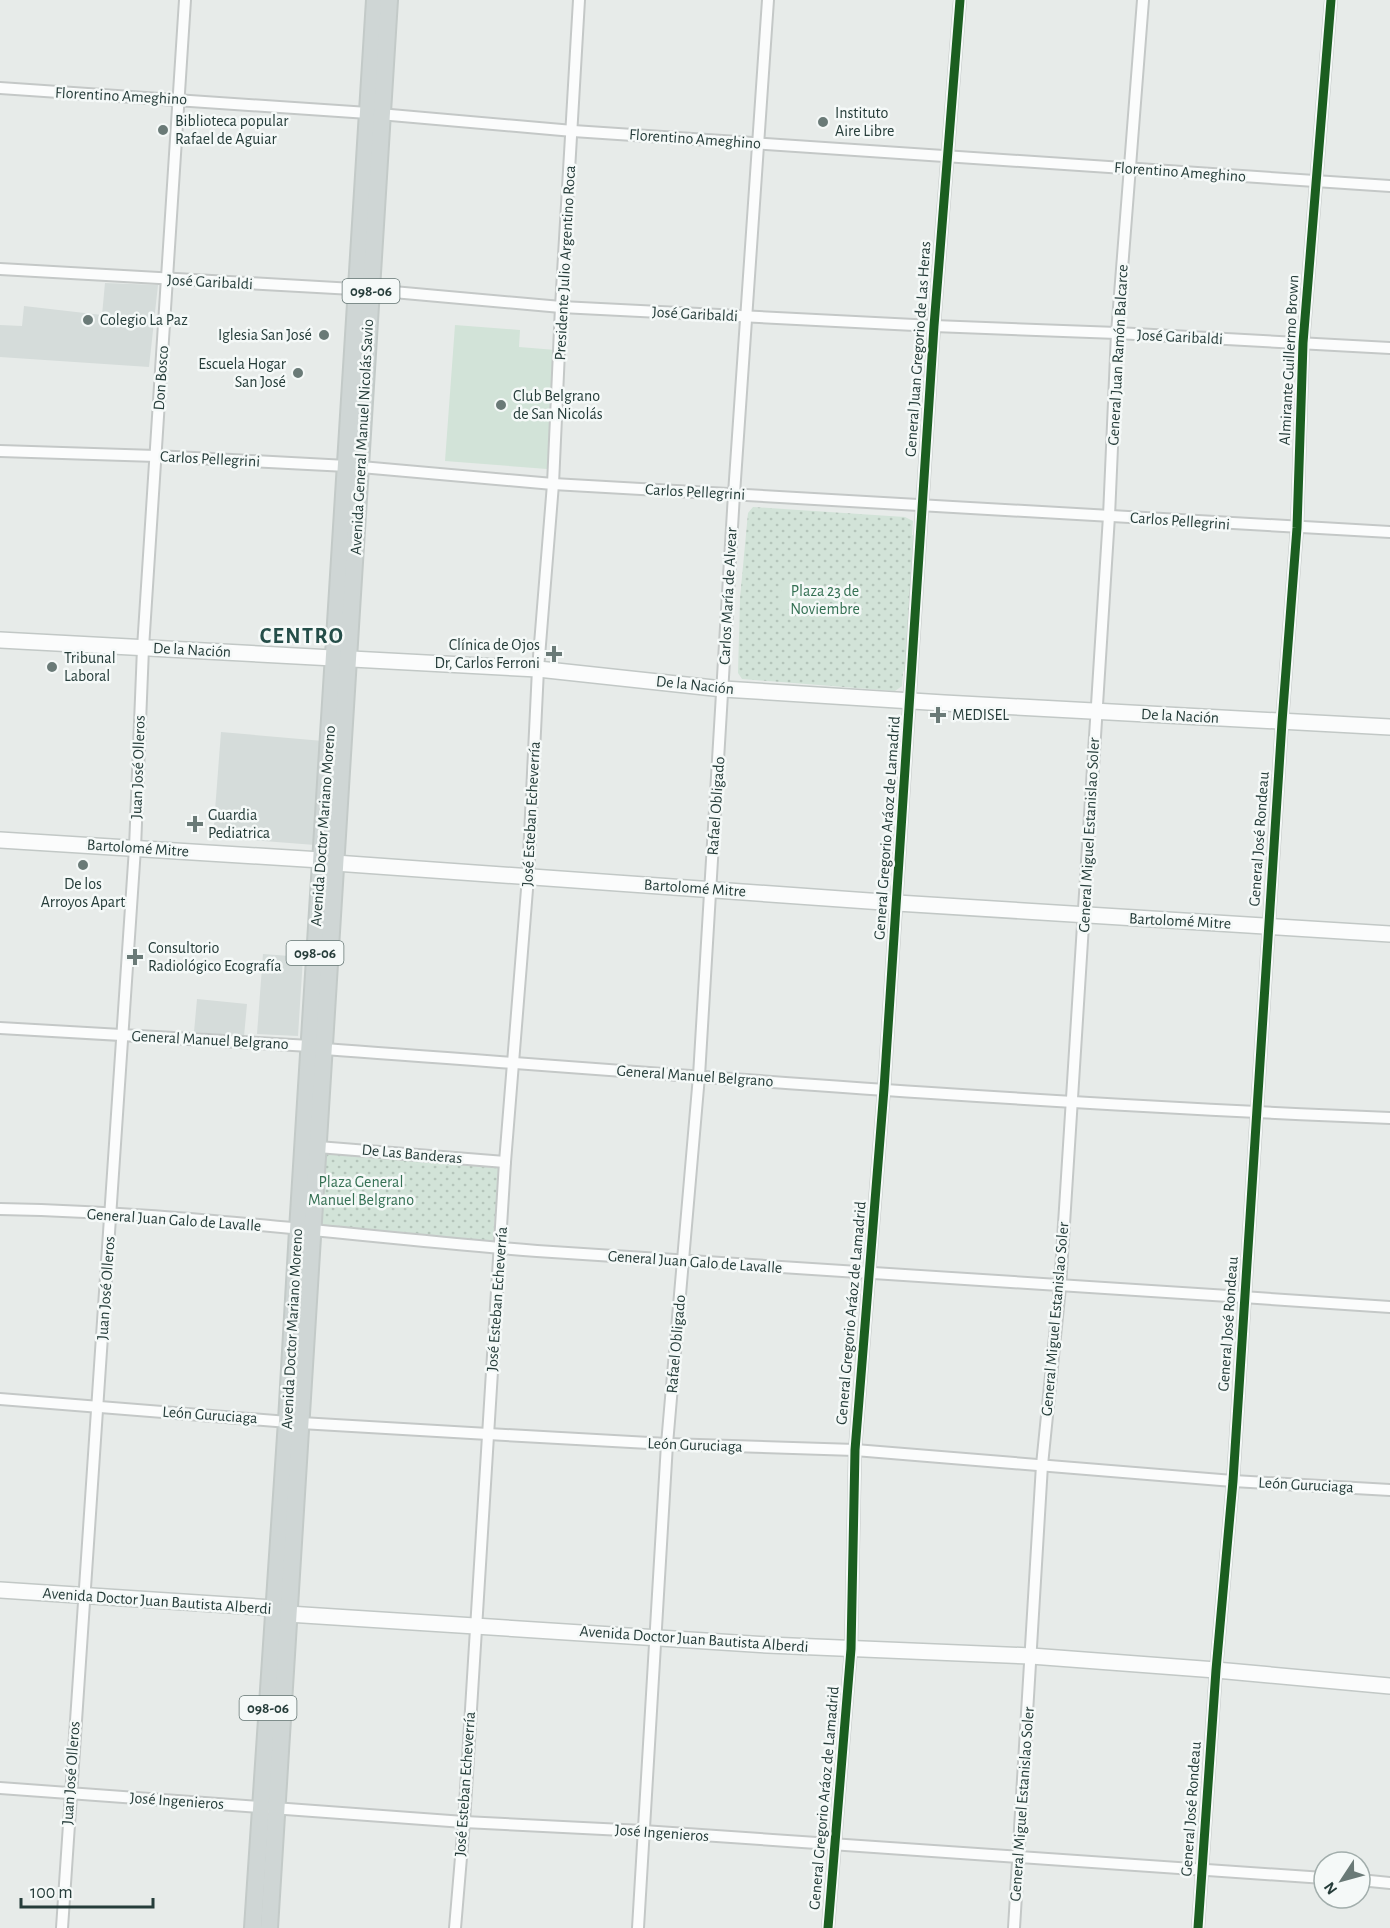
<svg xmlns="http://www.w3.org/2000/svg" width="1390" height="1928" font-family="'Alegreya Sans',sans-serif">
<defs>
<pattern id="park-dots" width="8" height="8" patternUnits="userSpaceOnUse" patternTransform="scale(1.5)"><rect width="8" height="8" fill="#d2e3d8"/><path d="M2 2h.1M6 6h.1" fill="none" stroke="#b4c4ba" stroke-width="1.8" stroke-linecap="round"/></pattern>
</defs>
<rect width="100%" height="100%" fill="#e7ebe9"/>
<g fill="#d5dcda">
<path d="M105,283L158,285L149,367L0,357V325L22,326L24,306L102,315Z"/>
<path d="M221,732L323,741L315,845L213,837Z"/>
<path d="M263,954L303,957L298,1036L257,1034Z"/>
<path d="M197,999L247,1004L244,1036L194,1032Z"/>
</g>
<g fill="url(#park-dots)">
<path d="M753,507L905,517L913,521L912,535L915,536L906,669L903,672L902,686L895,691L742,679L738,673L740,598L748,513Z"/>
<path d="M324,1150L499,1166L493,1241L317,1225Z"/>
</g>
<g fill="#d2e3d8">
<path d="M455,325L520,330L519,347L556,350L547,469L445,461Z"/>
<path d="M782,581L818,584L816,612L780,609Z"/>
</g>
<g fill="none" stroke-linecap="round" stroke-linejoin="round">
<g stroke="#c4c8c7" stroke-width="14">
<g id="street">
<path d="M0,88L368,113L573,131L1390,186"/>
<path d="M0,269L371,290L561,307L934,326L1117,333L1390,348"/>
<path d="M0,451L156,456L347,466"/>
<path d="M361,467L553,484L1390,532"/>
<path d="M0,1028L310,1046"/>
<path d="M325,1049C680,1075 1035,1104 1390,1118"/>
<path d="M318,1147L505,1162"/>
<path d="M0,1209C180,1212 358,1237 537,1251C822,1272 1106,1287 1390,1307"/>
<path d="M0,1399L301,1423L488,1434L667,1444L855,1450L1233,1481L1390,1490"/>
<path d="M0,1788L464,1822L643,1831L1324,1878"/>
<path d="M1360,1880L1390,1883"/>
<path d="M62,1928L135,848L143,648L185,0"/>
<path d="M455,1928L464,1822L505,1162L528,877L538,669L553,484L561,307L579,0"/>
<path d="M638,1928L667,1444L699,1076L734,494L768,0"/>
<path d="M828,1928L851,1649L855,1450L884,1089L934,326L960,0"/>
<path d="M1014,1928L1042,1465L1060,1287L1109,516L1117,333L1143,0"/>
<path d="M1198,1928L1216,1670L1233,1481L1282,722L1297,528L1303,343L1331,0"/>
</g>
</g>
<g stroke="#c2c8c6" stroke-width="18">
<g id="secondary">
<path d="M0,640L538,669L723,689L944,703L1390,727"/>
<path d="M0,840L321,860L335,863L897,903L1390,934"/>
<path d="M0,1590L274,1608L288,1614L768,1645L1031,1656L1216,1670L1390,1686"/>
</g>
</g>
<g stroke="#c3cac8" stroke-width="20">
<g id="primary">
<path d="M253,1928L287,1421L298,1230L375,0"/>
<path d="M269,1928L389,0"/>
</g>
</g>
<use href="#street" stroke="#fbfcfc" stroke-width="10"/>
<use href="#secondary" stroke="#fbfcfc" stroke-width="15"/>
<use href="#primary" stroke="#cfd6d5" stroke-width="16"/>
<g stroke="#f5f9f8" stroke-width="13">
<g id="cycleway">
<path d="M828,1928L851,1649L855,1450L884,1089L934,326L960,0"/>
<path d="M1198,1928L1216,1670L1233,1481L1282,722L1297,528L1303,343L1331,0"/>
</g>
</g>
<use href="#cycleway" stroke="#1b5e20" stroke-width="9"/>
</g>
<g fill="#6a7a77" stroke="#f5f9f8" stroke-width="2">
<circle cx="823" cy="122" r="6"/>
<circle cx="163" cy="130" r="6"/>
<circle cx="88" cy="320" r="6"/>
<circle cx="324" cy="335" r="6"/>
<circle cx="298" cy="373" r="6"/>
<circle cx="501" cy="405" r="6"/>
<path d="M551 645h6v6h6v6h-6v6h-6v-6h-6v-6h6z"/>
<circle cx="52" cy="667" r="6"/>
<path d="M935 706h6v6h6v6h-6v6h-6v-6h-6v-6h6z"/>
<path d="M192 815h6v6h6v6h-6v6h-6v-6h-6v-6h6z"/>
<circle cx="83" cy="865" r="6"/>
<path d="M132 948h6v6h6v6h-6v6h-6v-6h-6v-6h6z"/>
</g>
<g text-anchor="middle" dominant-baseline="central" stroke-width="5" stroke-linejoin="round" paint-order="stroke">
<g fill="#f5f9f8" stroke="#647573" stroke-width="1.5">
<rect x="342.5" y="279" width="57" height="24" rx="4.5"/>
<rect x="286.5" y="941" width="57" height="24" rx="4.5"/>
<rect x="239.5" y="1696" width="57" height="24" rx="4.5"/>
</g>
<g font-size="15" font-weight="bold" fill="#263d3a">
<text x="371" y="291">098-06</text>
<text x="315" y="953">098-06</text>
<text x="268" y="1708">098-06</text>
</g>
<g font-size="16" fill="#263d3a" stroke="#f5f9f8">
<text transform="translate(121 96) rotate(3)">Florentino Ameghino</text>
<text transform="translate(695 139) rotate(4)">Florentino Ameghino</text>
<text transform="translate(1180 172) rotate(4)">Florentino Ameghino</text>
<text transform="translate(565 263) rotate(-87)">Presidente Julio Argentino Roca</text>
<text transform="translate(210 282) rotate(3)">José Garibaldi</text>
<text transform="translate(695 314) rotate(3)">José Garibaldi</text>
<text transform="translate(1180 337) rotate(3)">José Garibaldi</text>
<text transform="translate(918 349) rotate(-86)">General Juan Gregorio de Las Heras</text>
<text transform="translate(1118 355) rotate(-87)">General Juan Ramón Balcarce</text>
<text transform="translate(1289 360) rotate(-87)">Almirante Guillermo Brown</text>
<text transform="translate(161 378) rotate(-86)">Don Bosco</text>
<text transform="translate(362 437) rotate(-87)">Avenida General Manuel Nicolás Savio</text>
<text transform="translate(210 459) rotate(3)">Carlos Pellegrini</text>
<text transform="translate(695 492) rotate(3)">Carlos Pellegrini</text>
<text transform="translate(1180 521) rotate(4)">Carlos Pellegrini</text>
<text transform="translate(728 596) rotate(-87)">Carlos María de Alvear</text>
<text transform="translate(192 650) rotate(3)">De la Nación</text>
<text transform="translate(695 685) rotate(6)">De la Nación</text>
<text transform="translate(1180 716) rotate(3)">De la Nación</text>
<text transform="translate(138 767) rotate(-88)">Juan José Olleros</text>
<text transform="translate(716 806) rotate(-86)">Rafael Obligado</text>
<text transform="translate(531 814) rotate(-87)">José Esteban Echeverría</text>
<text transform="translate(323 826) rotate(-86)">Avenida Doctor Mariano Moreno</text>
<text transform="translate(887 828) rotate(-86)">General Gregorio Aráoz de Lamadrid</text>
<text transform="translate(1089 835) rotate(-87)">General Miguel Estanislao Soler</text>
<text transform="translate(1259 839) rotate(-86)">General José Rondeau</text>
<text transform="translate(138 848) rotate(4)">Bartolomé Mitre</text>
<text transform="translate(695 888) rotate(4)">Bartolomé Mitre</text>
<text transform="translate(1180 921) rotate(3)">Bartolomé Mitre</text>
<text transform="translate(210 1040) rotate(3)">General Manuel Belgrano</text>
<text transform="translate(695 1076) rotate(4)">General Manuel Belgrano</text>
<text transform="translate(412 1154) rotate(5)">De Las Banderas</text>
<text transform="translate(174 1220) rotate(4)">General Juan Galo de Lavalle</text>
<text transform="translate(695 1262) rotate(4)">General Juan Galo de Lavalle</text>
<text transform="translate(106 1288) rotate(-86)">Juan José Olleros</text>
<text transform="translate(497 1299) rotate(-86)">José Esteban Echeverría</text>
<text transform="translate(851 1313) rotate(-85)">General Gregorio Aráoz de Lamadrid</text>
<text transform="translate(1055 1319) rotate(-85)">General Miguel Estanislao Soler</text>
<text transform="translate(1228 1324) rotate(-86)">General José Rondeau</text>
<text transform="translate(292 1329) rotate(-87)">Avenida Doctor Mariano Moreno</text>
<text transform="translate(676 1344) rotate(-85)">Rafael Obligado</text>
<text transform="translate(210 1415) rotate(4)">León Guruciaga</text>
<text transform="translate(695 1445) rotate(2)">León Guruciaga</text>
<text transform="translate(1306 1485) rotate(3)">León Guruciaga</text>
<text transform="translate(157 1601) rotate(4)">Avenida Doctor Juan Bautista Alberdi</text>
<text transform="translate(694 1639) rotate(4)">Avenida Doctor Juan Bautista Alberdi</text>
<text transform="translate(71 1773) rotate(-86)">Juan José Olleros</text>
<text transform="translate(465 1784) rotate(-86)">José Esteban Echeverría</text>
<text transform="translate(824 1798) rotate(-85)">General Gregorio Aráoz de Lamadrid</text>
<text transform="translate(177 1801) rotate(4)">José Ingenieros</text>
<text transform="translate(1022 1804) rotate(-86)">General Miguel Estanislao Soler</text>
<text transform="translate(1191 1809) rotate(-86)">General José Rondeau</text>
<text transform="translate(662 1833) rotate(4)">José Ingenieros</text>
</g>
<g font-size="16" fill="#263d3a" stroke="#f5f9f8" text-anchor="start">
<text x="835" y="113">Instituto<tspan x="835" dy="18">Aire Libre</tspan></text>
<text x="175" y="121">Biblioteca popular<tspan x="175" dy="18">Rafael de Aguiar</tspan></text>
<text x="100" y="320">Colegio La Paz</text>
<text x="312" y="335" text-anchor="end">Iglesia San José</text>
<text x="286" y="364" text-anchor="end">Escuela Hogar<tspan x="286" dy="18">San José</tspan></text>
<text x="513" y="396">Club Belgrano<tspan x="513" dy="18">de San Nicolás</tspan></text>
<text x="540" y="645" text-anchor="end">Clínica de Ojos<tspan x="540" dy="18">Dr, Carlos Ferroni</tspan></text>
<text x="64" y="658">Tribunal<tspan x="64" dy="18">Laboral</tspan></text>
<text x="952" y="715">MEDISEL</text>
<text x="208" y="815">Guardia<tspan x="208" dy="18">Pediatrica</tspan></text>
<text x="83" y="884" text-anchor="middle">De los<tspan x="83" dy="18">Arroyos Apart</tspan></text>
<text x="148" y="948">Consultorio<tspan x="148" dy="18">Radiológico Ecografía</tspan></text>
</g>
<g font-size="16" fill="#347053" stroke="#f5f9f8">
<text x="825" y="591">Plaza 23 de<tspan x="825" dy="18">Noviembre</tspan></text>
<text x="361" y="1182">Plaza General<tspan x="361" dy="18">Manuel Belgrano</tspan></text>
</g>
<g font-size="22" font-weight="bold" letter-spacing="1.5" fill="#244d48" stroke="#f5f9f8">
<text x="302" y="636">CENTRO</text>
</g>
</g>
<g transform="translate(1342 1880) rotate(234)"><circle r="28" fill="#f5f9f8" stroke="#a2aeac" stroke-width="1.5"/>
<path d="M0-4.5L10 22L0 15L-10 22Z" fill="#6a7a77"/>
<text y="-9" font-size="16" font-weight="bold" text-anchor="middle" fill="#263d3a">N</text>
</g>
<path d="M21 1898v9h132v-9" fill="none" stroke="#263d3a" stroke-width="3"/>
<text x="30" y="1898" font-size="18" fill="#263d3a" stroke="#f5f9f8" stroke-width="4.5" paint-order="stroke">100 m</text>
</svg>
